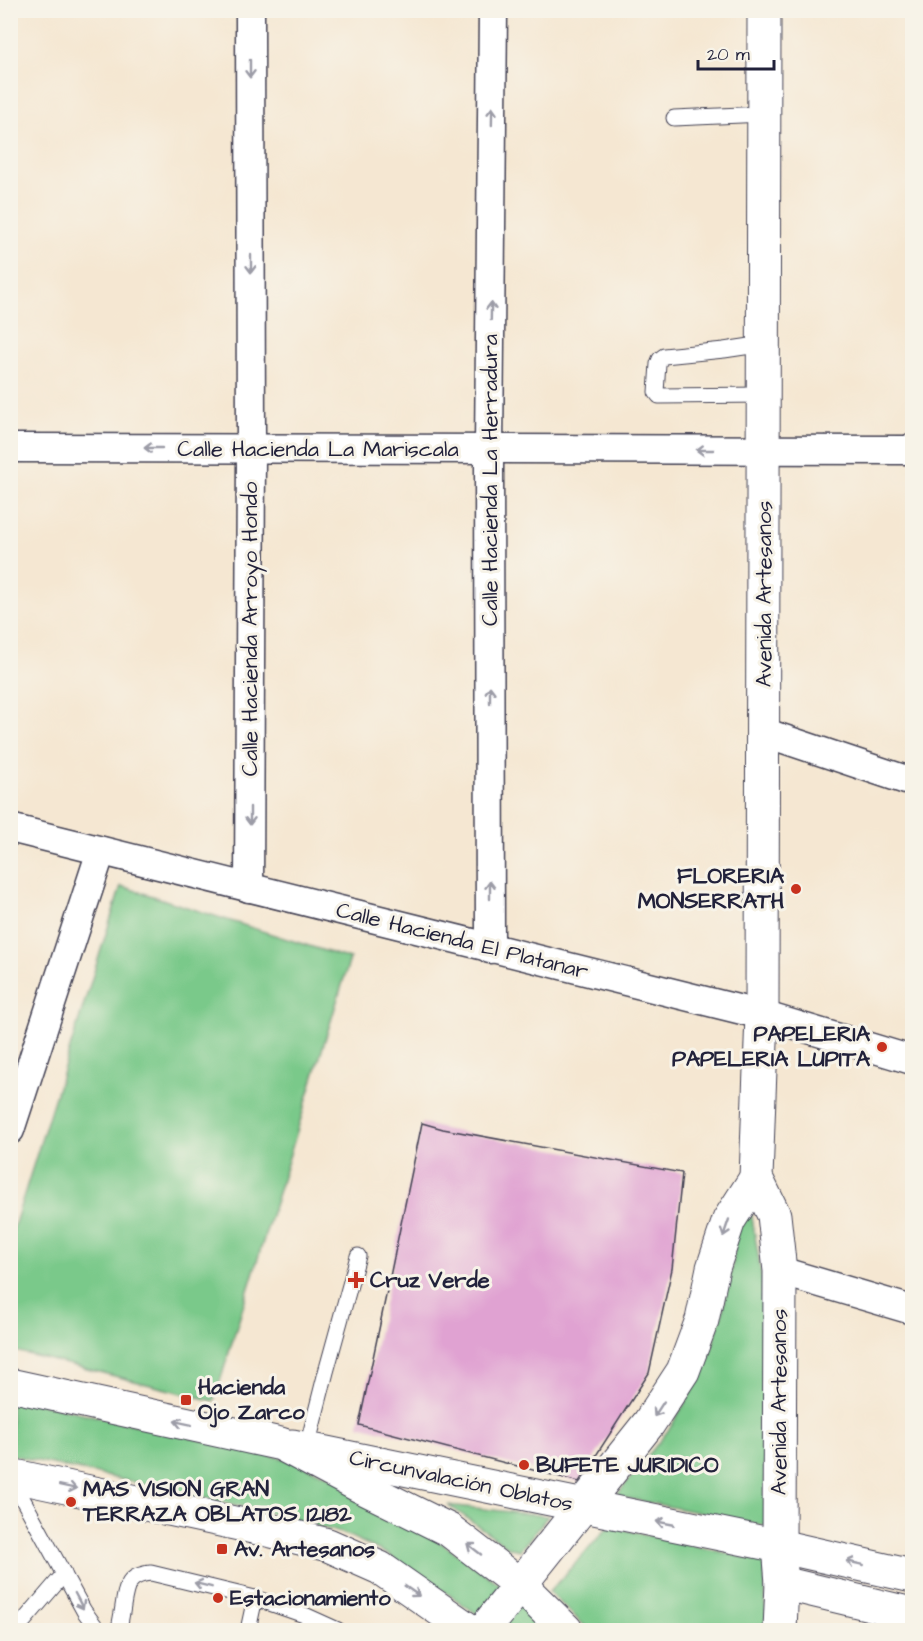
<svg xmlns="http://www.w3.org/2000/svg" width="923" height="1641" font-family="'Architects Daughter',sans-serif">
<rect width="100%" height="100%" fill="#f7f3e8"/>
<filter id="ink" filterUnits="userSpaceOnUse"><feTurbulence type="fractalNoise" baseFrequency=".0167" numOctaves="2"/><feDisplacementMap in="SourceGraphic" scale="12" xChannelSelector="R" yChannelSelector="G"/><feConvolveMatrix kernelMatrix="1 2 1 2 8 2 1 2 1" color-interpolation-filters="sRGB"/></filter>
<filter id="wash" filterUnits="userSpaceOnUse"><feTurbulence type="fractalNoise" baseFrequency=".008" numOctaves="4" result="noise"/><feDisplacementMap in="SourceGraphic" scale="24" xChannelSelector="R" yChannelSelector="G"/><feGaussianBlur stdDeviation="1.35" result="paint"/><feColorMatrix in="noise" values="0 0 0 0 0 0 0 0 0 0 0 0 0 0 0 0 0 1.4 0 .05"/><feComposite in="paint" operator="in"/></filter>
<g filter="url(#wash)">
<rect width="100%" height="100%" fill="#f5e7d2"/>
<g fill="#7ac98a" stroke="#4e7662" stroke-width="1.5">
<path d="M121,886L350,959L214,1401L11,1350V1236Z"/>
<path d="M749,1199L763,1285L766,1526L616,1496L670,1428L705,1370L722,1314L732,1269L738,1221Z"/>
<path d="M11,1397L290,1460L369,1492L501,1585L480,1616L448,1594L387,1554L345,1534L263,1511L11,1455Z"/>
<path d="M448,1505L548,1516L520,1550L510,1548Z"/>
<path d="M609,1526L765,1562L766,1630H589L549,1592Z"/>
<path d="M520,1602L550,1630H496Z"/>
</g>
<g id="blocks">
<path fill="#e0a2d2" d="M422,1123L443,1129L682,1173L672,1269L649,1373L579,1482L359,1425Z"/>
</g>
</g>
<g filter="url(#ink)">
<use href="#blocks" fill-opacity="0" stroke="#424052" stroke-width="1.5"/>
<g fill="none" stroke-linecap="round" stroke-linejoin="round">
<g stroke="#424052" stroke-width="17">
<g id="service">
<path d="M674,118L764,114"/>
<path d="M764,344L724,350L664,356L660,359L658,364L656,392L659,396L764,395"/>
<path d="M306,1451L326,1372L358,1256"/>
<path d="M10,1476L84,1611L98,1630"/>
<path d="M16,1630L64,1574"/>
<path d="M119,1630C120,1622 122,1614 123,1606C126,1586 128,1575 151,1573L255,1598L307,1616L338,1630"/>
<path d="M248,1630L255,1598"/>
</g>
</g>
<g stroke="#424052" stroke-width="31">
<g id="minor">
<path d="M10,448L912,450"/>
<path d="M763,732L912,782"/>
<path d="M10,828L762,1015L912,1060"/>
<path d="M249,888L251,449L250,10"/>
<path d="M490,949L489,449L493,10"/>
<path d="M10,1130L101,851"/>
<path d="M780,1271L912,1310"/>
</g>
</g>
<g stroke="#424052" stroke-width="35">
<g id="tertiary">
<path d="M292,1446L779,1546L912,1576"/>
<path d="M782,1583L912,1614"/>
</g>
</g>
<g stroke="#424052" stroke-width="35">
<g id="secondary">
<path d="M764,10L762,1015L756,1178L774,1215L780,1271L779,1546L782,1583L780,1630"/>
<path d="M484,1630L649,1423L683,1371L702,1320L713,1268L729,1220L756,1178"/>
</g>
</g>
<g stroke="#424052" stroke-width="35">
<g id="primary">
<path d="M10,1385L281,1444L356,1484L449,1530L520,1585L566,1630"/>
<path d="M10,1475L272,1531L328,1545L380,1568L469,1630"/>
</g>
</g>
<use href="#service" stroke="#fff" stroke-width="15"/>
<use href="#minor" stroke="#fff" stroke-width="28"/>
<use href="#tertiary" stroke="#fff" stroke-width="33"/>
<use href="#secondary" stroke="#fff" stroke-width="33"/>
<use href="#primary" stroke="#fff" stroke-width="33"/>
</g>
<defs><path id="oneway-shaft" d="M-6 0H5M1.5-3L5.5 0L1.5 3" fill="none" stroke-width="1.6" stroke-linecap="round" stroke-linejoin="round" transform="scale(1.5)"/></defs>
<g stroke="#9c9ca7">
<use href="#oneway-shaft" transform="translate(250 69) rotate(90)"/>
<use href="#oneway-shaft" transform="translate(492 116) rotate(-89)"/>
<use href="#oneway-shaft" transform="translate(251 264) rotate(90)"/>
<use href="#oneway-shaft" transform="translate(491 311) rotate(-89)"/>
<use href="#oneway-shaft" transform="translate(153 448) rotate(-180)"/>
<use href="#oneway-shaft" transform="translate(705 450) rotate(-180)"/>
<use href="#oneway-shaft" transform="translate(490 695) rotate(-90)"/>
<use href="#oneway-shaft" transform="translate(250 816) rotate(90)"/>
<use href="#oneway-shaft" transform="translate(490 890) rotate(-90)"/>
<use href="#oneway-shaft" transform="translate(726 1228) rotate(109)"/>
<use href="#oneway-shaft" transform="translate(659 1409) rotate(123)"/>
<use href="#oneway-shaft" transform="translate(183 1423) rotate(-168)"/>
<use href="#oneway-shaft" transform="translate(68 1487) rotate(12)"/>
<use href="#oneway-shaft" transform="translate(665 1523) rotate(-169)"/>
<use href="#oneway-shaft" transform="translate(474 1549) rotate(-142)"/>
<use href="#oneway-shaft" transform="translate(855 1563) rotate(-167)"/>
<use href="#oneway-shaft" transform="translate(203 1585) rotate(-166)"/>
<use href="#oneway-shaft" transform="translate(412 1591) rotate(35)"/>
<use href="#oneway-shaft" transform="translate(79 1601) rotate(62)"/>
</g>
</g>
<g fill="#c8321e" stroke="#f7f3e8" stroke-width="2">
<circle cx="796" cy="889" r="6"/>
<circle cx="882" cy="1047" r="6"/>
<path d="M353 1271h6v6h6v6h-6v6h-6v-6h-6v-6h6z"/>
<rect x="180" y="1394" width="12" height="12" rx="3"/>
<circle cx="524" cy="1465" r="6"/>
<circle cx="71" cy="1502" r="6"/>
<rect x="216" y="1543" width="12" height="12" rx="3"/>
<circle cx="218" cy="1598" r="6"/>
</g>
<g text-anchor="middle" dominant-baseline="central" stroke-width="6" stroke-linejoin="round" paint-order="stroke">
<g font-size="22" fill="#22223b" stroke="#f7f3e8">
<text x="318" y="449">Calle Hacienda La Mariscala</text>
<text transform="translate(490 480) rotate(-90)">Calle Hacienda La Herradura</text>
<text transform="translate(764 594) rotate(-90)">Avenida Artesanos</text>
<text transform="translate(250 629) rotate(-90)">Calle Hacienda Arroyo Hondo</text>
<text transform="translate(462 941) rotate(14)">Calle Hacienda El Platanar</text>
<text transform="translate(779 1402) rotate(-90)">Avenida Artesanos</text>
<text transform="translate(461 1481) rotate(12)">Circunvalación Oblatos</text>
</g>
<g font-size="22" font-weight="bold" fill="#22223b" stroke="#f7f3e8" text-anchor="start">
<text x="784" y="876" text-anchor="end">FLORERIA<tspan x="784" dy="25">MONSERRATH</tspan></text>
<text x="870" y="1034" text-anchor="end">PAPELERIA<tspan x="870" dy="25">PAPELERIA LUPITA</tspan></text>
<text x="370" y="1280">Cruz Verde</text>
<text x="198" y="1387">Hacienda<tspan x="198" dy="25">Ojo Zarco</tspan></text>
<text x="536" y="1465">BUFETE JURIDICO</text>
<text x="83" y="1489">MAS VISION GRAN<tspan x="83" dy="25">TERRAZA OBLATOS 12182</tspan></text>
<text x="234" y="1549">Av. Artesanos</text>
<text x="230" y="1598">Estacionamiento</text>
</g>
</g>
<rect width="923" height="1641" fill="none" stroke="#f7f3e8" stroke-width="36"/>
<path d="M698 60v9h76v-9" fill="none" stroke="#22223b" stroke-width="3"/>
<text x="707" y="60" font-size="18" fill="#22223b" stroke="#f7f3e8" stroke-width="4.5" paint-order="stroke">20 m</text>
</svg>
